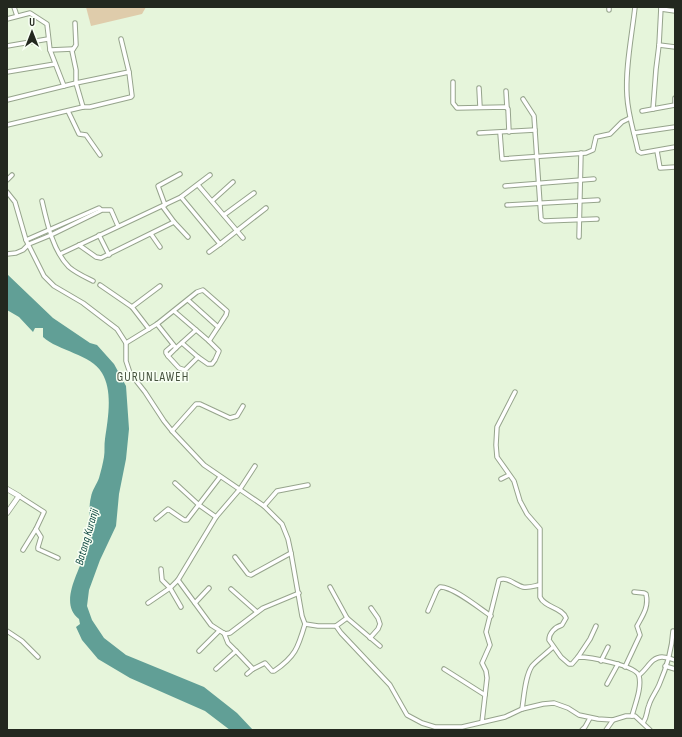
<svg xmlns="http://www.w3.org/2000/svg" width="682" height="737" font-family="'Sofia Sans Condensed',sans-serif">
<rect width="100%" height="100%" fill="#e6f5db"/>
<path fill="#dfccab" d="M86,7H146L142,14L91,26Z"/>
<path fill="#619f96" d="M7,274L53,318L90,343L97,345L114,364L126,386L129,429L126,459L119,494L116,526L100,560L89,590L87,606L92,620L104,638L126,655L204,687L237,713L253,730H230L205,711L130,678L98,659L82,640L76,627L80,624L79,619C58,603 80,571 85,552C88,542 89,529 89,518C90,511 89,504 91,497C92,490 97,484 99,478C101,471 103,463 104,457C105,451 104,445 105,439C108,419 113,391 102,373C91,354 58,351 43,337V328H35L33,332L19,317L7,310Z"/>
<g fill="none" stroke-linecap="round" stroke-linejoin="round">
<g stroke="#96a48c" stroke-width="5.5">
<g id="minor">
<path d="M14,7L17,16"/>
<path d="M635,7C632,35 625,68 627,96C628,115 634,132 638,151L641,153L675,147"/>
<path d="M661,9L675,11"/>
<path d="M609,10V7"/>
<path d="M7,19L30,13L47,24L50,50L64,86"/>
<path d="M75,23L76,45L72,51L76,70V83L83,107"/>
<path d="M659,45L675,47"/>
<path d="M7,46L48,39"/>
<path d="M50,50L73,49"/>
<path d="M7,72L55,64"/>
<path d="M453,82V103L457,108L506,107L508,109L509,132"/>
<path d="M479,88L480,107"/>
<path d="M506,91L507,108"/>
<path d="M675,98V103"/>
<path d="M523,99L534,116L541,219L544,221L597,219"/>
<path d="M7,100L76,83L129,72L121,39"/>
<path d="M653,109L656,69L659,45L661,7"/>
<path d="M68,111L79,134L86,135L100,155"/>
<path d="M642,111L675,105"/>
<path d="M7,125L83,107H90L131,97L132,96L129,72"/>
<path d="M479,133L535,130"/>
<path d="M500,133L502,159L586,153L593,150L596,137L610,134L622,122L630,118"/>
<path d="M634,133L675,127"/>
<path d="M657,151L660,168L675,167"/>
<path d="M7,180L12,175"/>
<path d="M198,185L243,238"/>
<path d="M505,186L594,179"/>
<path d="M7,192L15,202L26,240L44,276L54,286L83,303L117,329L126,343V361L130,373L145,392L164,421L172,431L204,465L264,506L282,524L288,539L291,553L302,616L305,624L318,626H336L341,633L390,685L407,715L422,723L435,727H462L505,717L522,709L543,704L554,703L568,708L579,715L598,719L613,720L626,716H635L650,730"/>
<path d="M181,197L220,244L266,208"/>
<path d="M42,201C47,223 53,251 69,267C76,273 85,277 93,281"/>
<path d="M212,201L233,182"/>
<path d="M165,205L158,186L180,174"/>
<path d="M507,205L598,200"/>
<path d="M163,207L174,222L188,237"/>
<path d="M224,215L254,193"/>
<path d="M151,234L160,247"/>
<path d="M99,235L109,255"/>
<path d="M579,237L581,153"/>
<path d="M26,240L99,208L101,210H111L118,226"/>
<path d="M79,245L96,257L101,258L174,222"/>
<path d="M209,252L220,244"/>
<path d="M7,254L16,253L23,250L29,244L51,235L100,211L101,210"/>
<path d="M60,254L181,197L210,175"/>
<path d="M100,285L132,307L149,329"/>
<path d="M188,300L218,327"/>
<path d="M132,307L160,286"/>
<path d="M174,311L209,341L219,351L215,360L212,364H208L198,357"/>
<path d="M157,324L176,348L196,330"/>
<path d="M126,343L157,324L197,292L203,290L227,311L226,315L209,341"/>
<path d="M176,348L168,356L179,368L185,370L198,357L182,343"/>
<path d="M168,356L166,353V351L173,345"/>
<path d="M515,392L497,427L496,445L497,457L514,481L520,501L527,514L540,529V597C545,608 562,607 566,618L562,625C555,627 549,633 549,640L561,657L569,664H572L578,657C589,657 636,665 639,676C642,688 635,704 632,716"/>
<path d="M172,431L196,404H200L230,418L237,416L243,406"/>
<path d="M501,479L509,475"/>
<path d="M175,483L199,505L216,517"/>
<path d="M19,496L44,512L36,529L23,550"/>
<path d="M264,506L277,491L308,485"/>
<path d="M156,519L168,509L184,520H187L220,477"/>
<path d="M36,529L41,537L38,547V549L58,558"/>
<path d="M235,557L248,574L251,575L291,553"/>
<path d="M161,569L162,580L170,588L181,607"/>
<path d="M178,580L211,625L225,634L230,633L263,608L299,593"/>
<path d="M330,587L347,618L336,626"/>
<path d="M231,589L257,612"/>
<path d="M148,603L170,588L178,580L216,517L240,489L255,466"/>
<path d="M195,603L209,588"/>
<path d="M428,611L437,590L440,587C452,586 479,608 491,616"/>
<path d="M347,618L380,646"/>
<path d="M7,631L22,641L38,657"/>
<path d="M224,633L228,643L236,651"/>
<path d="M370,638L378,629L380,624L378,618L371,608"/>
<path d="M199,651L219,631"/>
<path d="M578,657L590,639L596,626"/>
<path d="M601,661L608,647"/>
<path d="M665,666L675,669"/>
<path d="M625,667L640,635L637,626C643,615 649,607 646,594L644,593L634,592"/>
<path d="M216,669L236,651L253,669L265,663L272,671H274C295,657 298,648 305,624"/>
<path d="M444,669L485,695"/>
<path d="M247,674L253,669"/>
<path d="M639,675C647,670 651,657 662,657C666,657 671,659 675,660"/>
<path d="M607,684L618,664"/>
<path d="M522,709C524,697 525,676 532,666C537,660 547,653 553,647"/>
<path d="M482,722L487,678L486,671L482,663L490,645L486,632L499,580C507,576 515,585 523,587C529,588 534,586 539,585"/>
<path d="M643,723C648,715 646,712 649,705C651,698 656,692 659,685C666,669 672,649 673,631"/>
<path d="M582,730L585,727L590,718"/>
<path d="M606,730L613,720"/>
</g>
</g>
<g stroke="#96a48c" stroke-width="6">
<path id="tertiary" d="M7,489L19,496L7,513"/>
</g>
<use href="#minor" stroke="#fff" stroke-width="3.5"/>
<use href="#tertiary" stroke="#fff" stroke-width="4.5"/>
</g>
<g text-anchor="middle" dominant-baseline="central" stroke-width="3" stroke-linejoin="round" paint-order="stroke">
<g font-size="12" font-style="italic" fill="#164d46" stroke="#f8fff4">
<text transform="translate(87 537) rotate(-74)">Batang Kuranji</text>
</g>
<g font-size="13" letter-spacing="1" fill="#45523d" stroke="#f8fff4">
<text x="153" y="377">GURUNLAWEH</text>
</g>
</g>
<rect width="682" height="737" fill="none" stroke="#23281f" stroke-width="16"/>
<g transform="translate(32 32)" stroke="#f8fff4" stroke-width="3" paint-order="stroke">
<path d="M0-3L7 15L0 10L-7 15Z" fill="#23281f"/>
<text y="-6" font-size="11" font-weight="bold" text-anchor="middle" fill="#23281f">U</text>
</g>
</svg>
